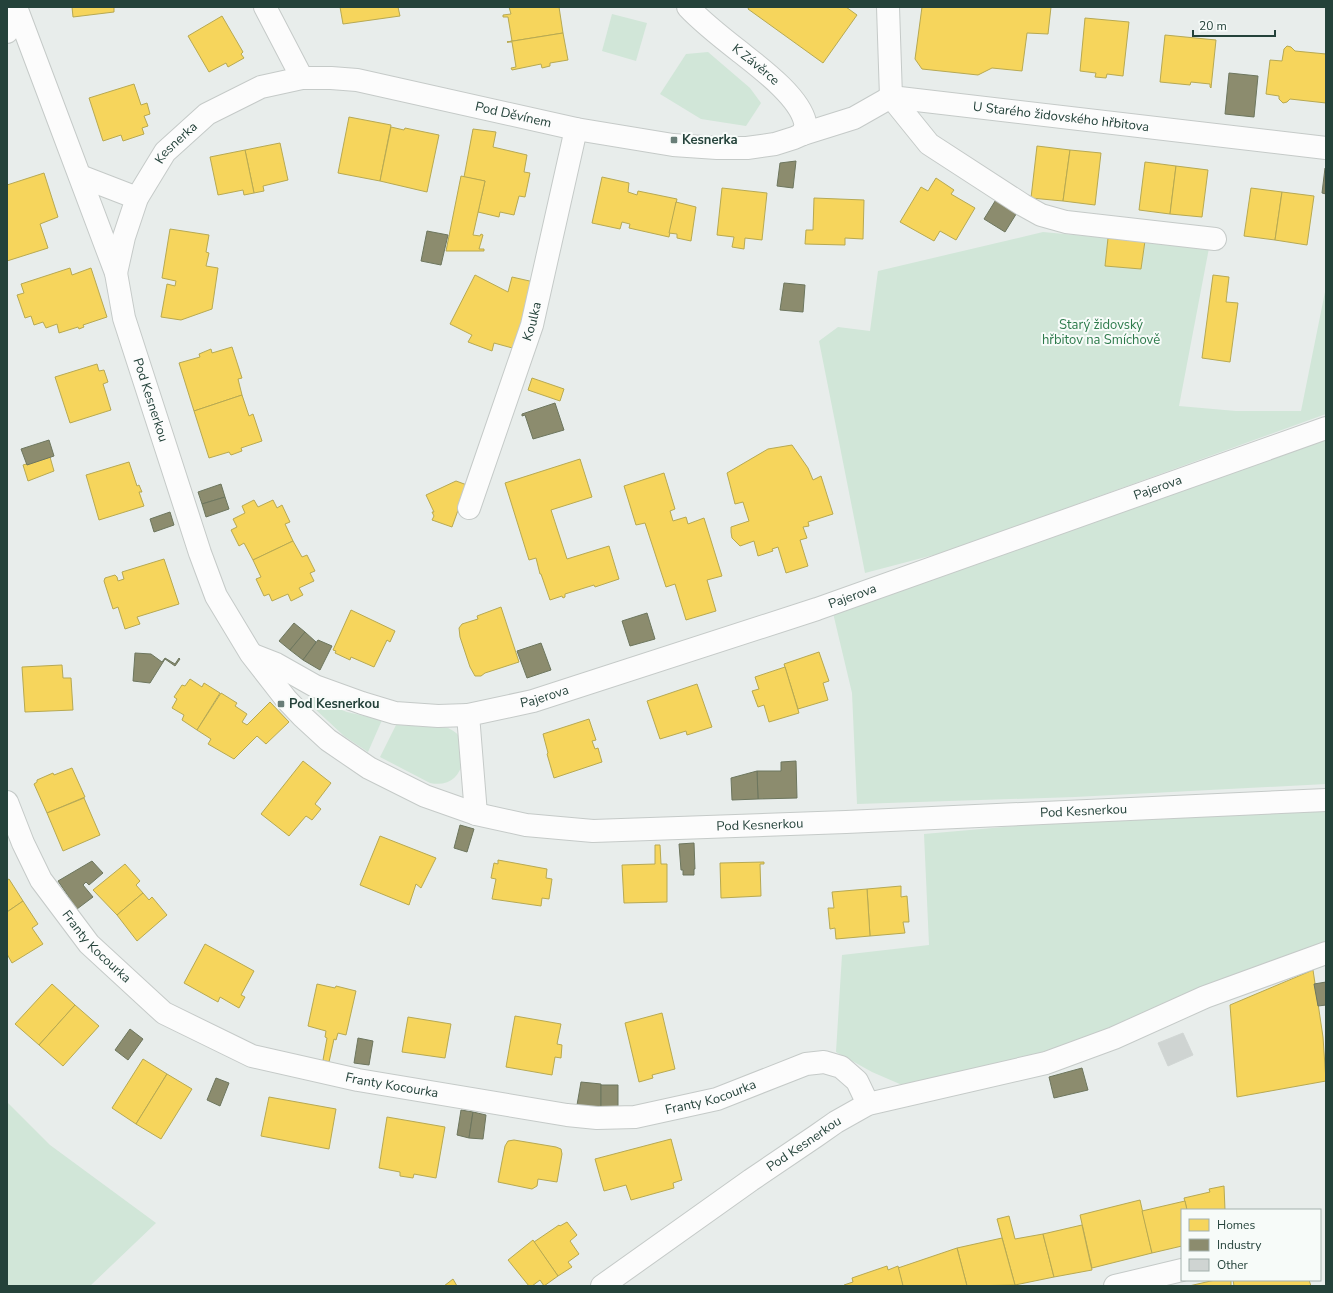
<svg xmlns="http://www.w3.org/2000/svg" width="1333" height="1293" font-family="'Nunito Sans',sans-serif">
<rect width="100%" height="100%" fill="#e8edeb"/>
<g fill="#d1e6d8">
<path d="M612,14L647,23L636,61L602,51Z"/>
<path d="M708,52L750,88L761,103L746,126L701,119L660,94L686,54Z"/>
<path d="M1043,232L1108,238L1105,266L1141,269L1145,241L1209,248L1179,406L1236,411H1301L1326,287V414L945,552L865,573L819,341L838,327L870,331L878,271Z"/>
<path d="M1326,440V784L1075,797L857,804L852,693L833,613L1159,497Z"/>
<path d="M314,699L347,712L382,720L368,752L344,736L313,707L311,704V701Z"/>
<path d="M396,725L448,728C452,730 456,732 458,735C460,738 461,743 462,747C466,770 454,788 430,783L380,757Z"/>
<path d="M1326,808V945L1116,1027L1043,1054L909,1088L872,1072L836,1052L842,955L929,945L924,834L1097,819Z"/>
<path d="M7,1102L50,1145L156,1223L90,1286H7Z"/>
</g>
<g fill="#f6d55c" stroke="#b7a952">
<path d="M72,7H114V12L73,17Z"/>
<path d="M340,7H398L400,16L343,24Z"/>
<path d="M509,7H559L563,33L507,42L512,41L508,17H503V15L511,14Z"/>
<path d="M749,7H846L857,15L823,63L748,9Z"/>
<path d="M922,7H1051L1048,34L1027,33L1022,71L992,68L978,75L922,69L915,59Z"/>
<path d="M222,16L243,52L241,54L244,58L228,67L226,63L209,72L188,36Z"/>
<path d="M1085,18L1129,22L1123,76L1107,74L1106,78L1095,77L1096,73L1080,71Z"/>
<path d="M563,33L568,60L550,63V66L542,68L541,64L512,70L511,68L516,67L512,42H507Z"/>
<path d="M1165,35L1216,40L1211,88L1210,87V84L1191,82L1190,85L1160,82Z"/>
<path d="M1287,46L1291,47L1295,51L1326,54V103L1290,99L1287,102L1283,103L1279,99V96L1266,94L1270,60L1282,61L1284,49Z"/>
<path d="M134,84L141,105L147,103L150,114L144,116L148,126L142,128L144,134L123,141L121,135L103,141L89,98Z"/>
<path d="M349,117L391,125L380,181L338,173Z"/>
<path d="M391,127L404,130L405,128L439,135L427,192L380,181Z"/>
<path d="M473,129L496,132L493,147L527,155L524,172L530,173L525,197L519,196L514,215L500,212L499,217L478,212L485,181L464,177Z"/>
<path d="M280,143L288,180L263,186L264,191L254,193L245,150Z"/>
<path d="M1037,146L1070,150L1063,201L1031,198Z"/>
<path d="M245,150L254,193L244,195L243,190L218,195L210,157Z"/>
<path d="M1070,150L1101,153L1095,205L1063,201Z"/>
<path d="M1145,162L1176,166L1170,214L1139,210Z"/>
<path d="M1176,166L1208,170L1202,217L1170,214Z"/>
<path d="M44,173L58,217L40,224L48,248L7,261V185Z"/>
<path d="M461,176L485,181L473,235L480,236L481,234L483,235L479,249H484V251H446Z"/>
<path d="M602,177L629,183L628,192L637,195L638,191L677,199L669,237L629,228L630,224L622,222L620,229L592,223Z"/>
<path d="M936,178L954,190L951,194L975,208L956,240L940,231L934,241L900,222L921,187L928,191Z"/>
<path d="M722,188L767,193L762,240L745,238L744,249L732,247L734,237L717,235Z"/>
<path d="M1251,188L1282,192L1275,240L1244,236Z"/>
<path d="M1282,192L1314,196L1307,245L1275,240Z"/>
<path d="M814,198L864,200L863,239L845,238V245L805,244L806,230H813Z"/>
<path d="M676,202L696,207L691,241L677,238V234L669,233Z"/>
<path d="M170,229L209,235L206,252L209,253L206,266L218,268L212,309L181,320L161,317L167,284L175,286L176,281L162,278Z"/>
<path d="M1108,238L1145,241L1141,269L1105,266Z"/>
<path d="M70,268L72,275L91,268L107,317L83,325L84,327L79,329L78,327L59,333L57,324L46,328L43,322L34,325L31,316L25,318L17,295L24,293L21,284Z"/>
<path d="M475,275L508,292L512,277L534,282L516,349L494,343L492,351L468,342L472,335L450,324Z"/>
<path d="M1213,275L1229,277L1226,302L1238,303L1230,362L1202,358Z"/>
<path d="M232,347L242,378L238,379L242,395L194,411L179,363L200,357L199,354L211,349L212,353Z"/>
<path d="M97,364L99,371L104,370L108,382L103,384L111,410L70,423L55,377Z"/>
<path d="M532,378L564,389L560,401L528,390Z"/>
<path d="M242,395L249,416L253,414L262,441L241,448L242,451L231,455L229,452L209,458L194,411Z"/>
<path d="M792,445L808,468L813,480L821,476L833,514L808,522L809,526L803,527L807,538L800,540L808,566L786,573L778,547L772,549L773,551L758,556L754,541L740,546L732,538L731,532V527L749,521L743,502L735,504L727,473L768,449Z"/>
<path d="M50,457L54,471L28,481L23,465Z"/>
<path d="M580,459L592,497L551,510L567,559L609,546L619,579L595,587L594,585L565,594V597L563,598L562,596L550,600L541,574H540L536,558L529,560L505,483Z"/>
<path d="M129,462L137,486L139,485L142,492H139L144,506L99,520L86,475Z"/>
<path d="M664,473L675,509L670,511L673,521L686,517L688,524L704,518L722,576L707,580L716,611L686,620L675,584L666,587L645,523L636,525L624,486Z"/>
<path d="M456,481L467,485L452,527L432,520L434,516L432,512H434L426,495Z"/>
<path d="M254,500L258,507L273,500L277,508L282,505L290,522L285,524L293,541L253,560L244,543L239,546L231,530L237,527L233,519L245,513L242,506Z"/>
<path d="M293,541L302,557L307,555L315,571L310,573L314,581L299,588L303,595L291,601L288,594L272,601L269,594L264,596L256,579L261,577L253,560Z"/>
<path d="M164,559L179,604L137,617L140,624L125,629L118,607L113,609L104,581L105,578L115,575L117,577L118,581L124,579L122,572Z"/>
<path d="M501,607L519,662L485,673L481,676H475L470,667L460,637L459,628L462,624L478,619L477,616Z"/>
<path d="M351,610L395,631L390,642L387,640L374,667L351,657L350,660L335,653L336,651L333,650Z"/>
<path d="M819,652L829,681L823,683L828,700L798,709L784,664Z"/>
<path d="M62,665L63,678H71L73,710L25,712L22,667Z"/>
<path d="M785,667L799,713L769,722L764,705L758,707L752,691L759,689L755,677Z"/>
<path d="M190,679L202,687L204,683L220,693L197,730L182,720L184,715L172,708L177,699L174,697L182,685L185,686Z"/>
<path d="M697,684L712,727L687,735L686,731L660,739L647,701Z"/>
<path d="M221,693L237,703L235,706L247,714L242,722L247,725L270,702L289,722L266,744L257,736L234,759L208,744L211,739L197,730Z"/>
<path d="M589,719L596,740L592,741L595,749L598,748L602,762L554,778L547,754L548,753L543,734Z"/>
<path d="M303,761L331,783L315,804L321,809L312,820L306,816L289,836L261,814Z"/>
<path d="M72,768L85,797L47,813L34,784L37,782V780L53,773L54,775Z"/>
<path d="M84,798L100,835L63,851L47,813Z"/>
<path d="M380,836L436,858L421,888L416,884L409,905L360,885Z"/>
<path d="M655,845H660L661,864H667V902L624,903L622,865L655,864Z"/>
<path d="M498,860L547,869L546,878L552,879L549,899L542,898L541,906L492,899L496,879L491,878L494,863L498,864Z"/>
<path d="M764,862V864H760L761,896L721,898L720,863Z"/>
<path d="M125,864L140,881L136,885L143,893L117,915L93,890Z"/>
<path d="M9,879L23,901L7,912V880Z"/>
<path d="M901,886V897L907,896L909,922H903L905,933L870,936L867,889Z"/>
<path d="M867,889L870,936L836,939L835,928L830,929L828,908H834L832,892Z"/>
<path d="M143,893L149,900L152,897L167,915L137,941L117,915Z"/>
<path d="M23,901L38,924L32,928L43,944L12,963L7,954V912Z"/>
<path d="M205,944L254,971L241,995L245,997L239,1008L220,997L218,1002L184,983Z"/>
<path d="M1313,970L1323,1037L1326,1081L1237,1097L1230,1005Z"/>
<path d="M52,984L75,1005L39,1045L15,1024Z"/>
<path d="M317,984L335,988L336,986L356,991L346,1035L338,1033L336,1040L334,1039L329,1062L323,1060L327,1038L325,1037L326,1031L308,1026Z"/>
<path d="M75,1005L99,1026L63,1066L39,1045Z"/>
<path d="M662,1013L675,1069L652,1075L653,1078L639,1082L625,1023Z"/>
<path d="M515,1016L561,1024L557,1044L562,1045L561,1058L555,1057L552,1075L506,1067Z"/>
<path d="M408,1017L451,1024L445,1058L402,1052Z"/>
<path d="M143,1059L167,1074L136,1124L112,1108Z"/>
<path d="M167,1074L192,1089L161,1139L136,1124Z"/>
<path d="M269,1097L336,1109L329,1149L261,1136Z"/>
<path d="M387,1117L445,1127L436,1178L414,1174L413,1178L400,1176V1172L379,1168Z"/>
<path d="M671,1139L682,1180L673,1183L674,1188L631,1200L626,1185L604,1191L595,1159Z"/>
<path d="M514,1140L556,1147L561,1149L562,1154L557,1182L538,1179L537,1186L532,1189L498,1182L505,1146L508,1141Z"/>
<path d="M1224,1186L1225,1210H1187L1184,1198L1210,1192L1209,1189Z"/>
<path d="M1140,1200L1152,1253L1092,1268L1080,1215Z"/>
<path d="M1185,1201L1187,1210H1182V1246L1152,1253L1142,1211Z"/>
<path d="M1009,1216L1015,1239L1043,1234L1054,1277L1015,1285L997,1219Z"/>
<path d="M567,1222L577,1235L570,1241L579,1254L568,1262L572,1267L558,1276L534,1242L559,1225L560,1226Z"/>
<path d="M1082,1225L1092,1270L1054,1277L1043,1234Z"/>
<path d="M1002,1238L1015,1285L967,1286L957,1248Z"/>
<path d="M533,1240L558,1276L544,1286L540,1280L532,1286H529L508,1260Z"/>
<path d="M957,1248L967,1286H903L898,1268Z"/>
<path d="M887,1266L888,1270L898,1266L903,1286H844V1285L853,1282L852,1278Z"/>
<path d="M453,1279L457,1286H444Z"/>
<path d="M1215,1280H1231V1286H1189Z"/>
<path d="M1233,1280H1309L1311,1286H1234Z"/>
</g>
<g fill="#8c8c6e" stroke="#6d765e">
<path d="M1229,73L1258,76L1254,117L1225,114Z"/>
<path d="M796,161L793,188L777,186L780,163Z"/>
<path d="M1325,168H1326V194L1322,193Z"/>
<path d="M997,198L1018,211L1005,232L984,219Z"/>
<path d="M427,231L448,235L441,265L421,261Z"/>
<path d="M784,283L805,285L803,312L780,310Z"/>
<path d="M555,403L564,430L533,439L525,415L522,416V414Z"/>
<path d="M49,440L54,456L27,465L21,449Z"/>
<path d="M221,484L225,497L202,504L198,492Z"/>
<path d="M225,497L229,509L206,517L202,504Z"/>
<path d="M170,512L174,525L154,532L150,519Z"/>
<path d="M647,613L655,639L630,646L622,621Z"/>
<path d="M294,623L305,632L290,650L279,641Z"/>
<path d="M305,632L316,642L303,660L290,650Z"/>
<path d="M318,640L332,646L320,670L303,660Z"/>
<path d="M541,643L551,670L527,678L517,651Z"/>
<path d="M135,653L151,654L162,662L165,658L175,664L179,658L180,659L175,666L165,659L150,683L133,681Z"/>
<path d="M796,761L797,798L758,799L757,771H781V762Z"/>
<path d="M757,771L758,799L732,800L731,778Z"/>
<path d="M460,825L474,829L467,852L454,848Z"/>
<path d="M694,843L695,869H694V875H683V870H681L679,844Z"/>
<path d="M92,861L103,873L89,885L86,882L83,885L93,897L77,909L58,881Z"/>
<path d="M1326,982V1005L1318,1006L1314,984Z"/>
<path d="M130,1029L143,1039L128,1060L115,1050Z"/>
<path d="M358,1038L373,1041L369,1065L354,1063Z"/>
<path d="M1082,1068L1088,1090L1054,1098L1049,1077Z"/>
<path d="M216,1078L229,1083L220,1106L207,1100Z"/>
<path d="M581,1082L601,1084V1108L577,1105Z"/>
<path d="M601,1085H618V1107L601,1108Z"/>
<path d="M461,1110L473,1112L469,1138L457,1135Z"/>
<path d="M473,1112L486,1115L483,1139L469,1138Z"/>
</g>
<path fill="#cfd4d2" stroke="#d1d6d4" d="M1183,1033L1193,1055L1168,1066L1158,1043Z"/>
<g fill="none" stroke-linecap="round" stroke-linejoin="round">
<g stroke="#c5cac8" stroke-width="24">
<g id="street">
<path id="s1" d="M16,7L116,273L124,318L200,553L216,596L251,654L286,699L303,717L328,740L369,768L425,796L476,814L526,825L593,831L846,822L1326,800"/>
<path d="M265,7L302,78"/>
<path id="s2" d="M688,7C703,23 721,37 739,51C759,67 799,96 805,122C806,127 804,129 803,134"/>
<path d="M888,7L891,97L929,144L1023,205L1041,215L1066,222L1215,239"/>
<path d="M7,32L14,7"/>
<path d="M80,176L137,198"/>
<path id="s3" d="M116,273L124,237L137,198L165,152L207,114L261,87L302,78H331L357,80L576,129L673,145L717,148H747L775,144L794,138L803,134L854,118L891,97L1326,148"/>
<path id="s4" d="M469,508L532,325L576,129"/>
<path d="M253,655L276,664L315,686L362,703L395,713L438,716L468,715"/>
<path id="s5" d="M7,802L23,843L41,880L89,944L164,1013L252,1056L358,1080L567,1115L597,1118L635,1117L717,1099L806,1064L824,1062L841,1067L857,1081L868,1104"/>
<path id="s6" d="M476,814L468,715L533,701L817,609L1326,428"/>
<path id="s7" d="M602,1286L751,1180L816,1136L836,1122L868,1104L1046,1063L1114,1038L1205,997L1326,953"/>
<path d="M1115,1286L1182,1270"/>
</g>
</g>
<use href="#street" stroke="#fcfcfc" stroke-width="22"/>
</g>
<g fill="#697e78" stroke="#f7fbf9" stroke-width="1.5">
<rect x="670" y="136" width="8" height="8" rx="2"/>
<rect x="277" y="700" width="8" height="8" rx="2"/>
</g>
<g text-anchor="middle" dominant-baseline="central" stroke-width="4" stroke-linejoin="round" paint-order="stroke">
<g font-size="13" fill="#24423a" stroke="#f7fbf9">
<text stroke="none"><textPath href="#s2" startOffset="89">K Závěrce</textPath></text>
<text stroke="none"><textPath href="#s3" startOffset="506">Pod Děvínem</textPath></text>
<text stroke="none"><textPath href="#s3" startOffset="1068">U Starého židovského hřbitova</textPath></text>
<text stroke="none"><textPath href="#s3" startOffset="146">Kesnerka</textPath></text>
<text stroke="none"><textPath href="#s4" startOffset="197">Koulka</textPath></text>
<text stroke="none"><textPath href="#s1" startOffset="416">Pod Kesnerkou</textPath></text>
<text stroke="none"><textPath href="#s6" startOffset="826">Pajerova</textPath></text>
<text stroke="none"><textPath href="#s6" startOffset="502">Pajerova</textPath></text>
<text stroke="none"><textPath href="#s6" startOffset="178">Pajerova</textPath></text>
<text stroke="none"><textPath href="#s1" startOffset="1582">Pod Kesnerkou</textPath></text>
<text stroke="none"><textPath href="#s1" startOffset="1258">Pod Kesnerkou</textPath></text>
<text stroke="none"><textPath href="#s5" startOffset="172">Franty Kocourka</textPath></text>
<text stroke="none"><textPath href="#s5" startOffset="508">Franty Kocourka</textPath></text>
<text stroke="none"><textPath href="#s5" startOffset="832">Franty Kocourka</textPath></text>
<text stroke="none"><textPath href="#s7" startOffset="247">Pod Kesnerkou</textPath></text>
</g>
<g font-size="13" font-weight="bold" fill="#24423a" stroke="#f7fbf9" text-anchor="start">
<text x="682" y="140">Kesnerka</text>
<text x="289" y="704">Pod Kesnerkou</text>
</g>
<g font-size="13" fill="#2d7a4b" stroke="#f7fbf9">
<text x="1101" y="325">Starý židovský<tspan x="1101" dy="15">hřbitov na Smíchově</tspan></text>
</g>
</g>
<rect width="1333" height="1293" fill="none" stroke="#24423a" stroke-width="16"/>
<rect x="1181" y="1209" width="140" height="72" fill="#f7fbf9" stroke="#a3b1ad"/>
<rect x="1189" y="1219" width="20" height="12" fill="#f6d55c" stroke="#a3b1ad"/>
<text x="1217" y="1229" font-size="12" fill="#24423a">Homes</text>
<rect x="1189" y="1239" width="20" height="12" fill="#8c8c6e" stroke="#a3b1ad"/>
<text x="1217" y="1249" font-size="12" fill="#24423a">Industry</text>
<rect x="1189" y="1259" width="20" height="12" fill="#cfd4d2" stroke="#a3b1ad"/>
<text x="1217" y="1269" font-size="12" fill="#24423a">Other</text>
<path d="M1193 30v6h82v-6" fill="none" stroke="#24423a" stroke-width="2"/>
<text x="1199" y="30" font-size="12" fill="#24423a" stroke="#f7fbf9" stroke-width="3" paint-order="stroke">20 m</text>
</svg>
